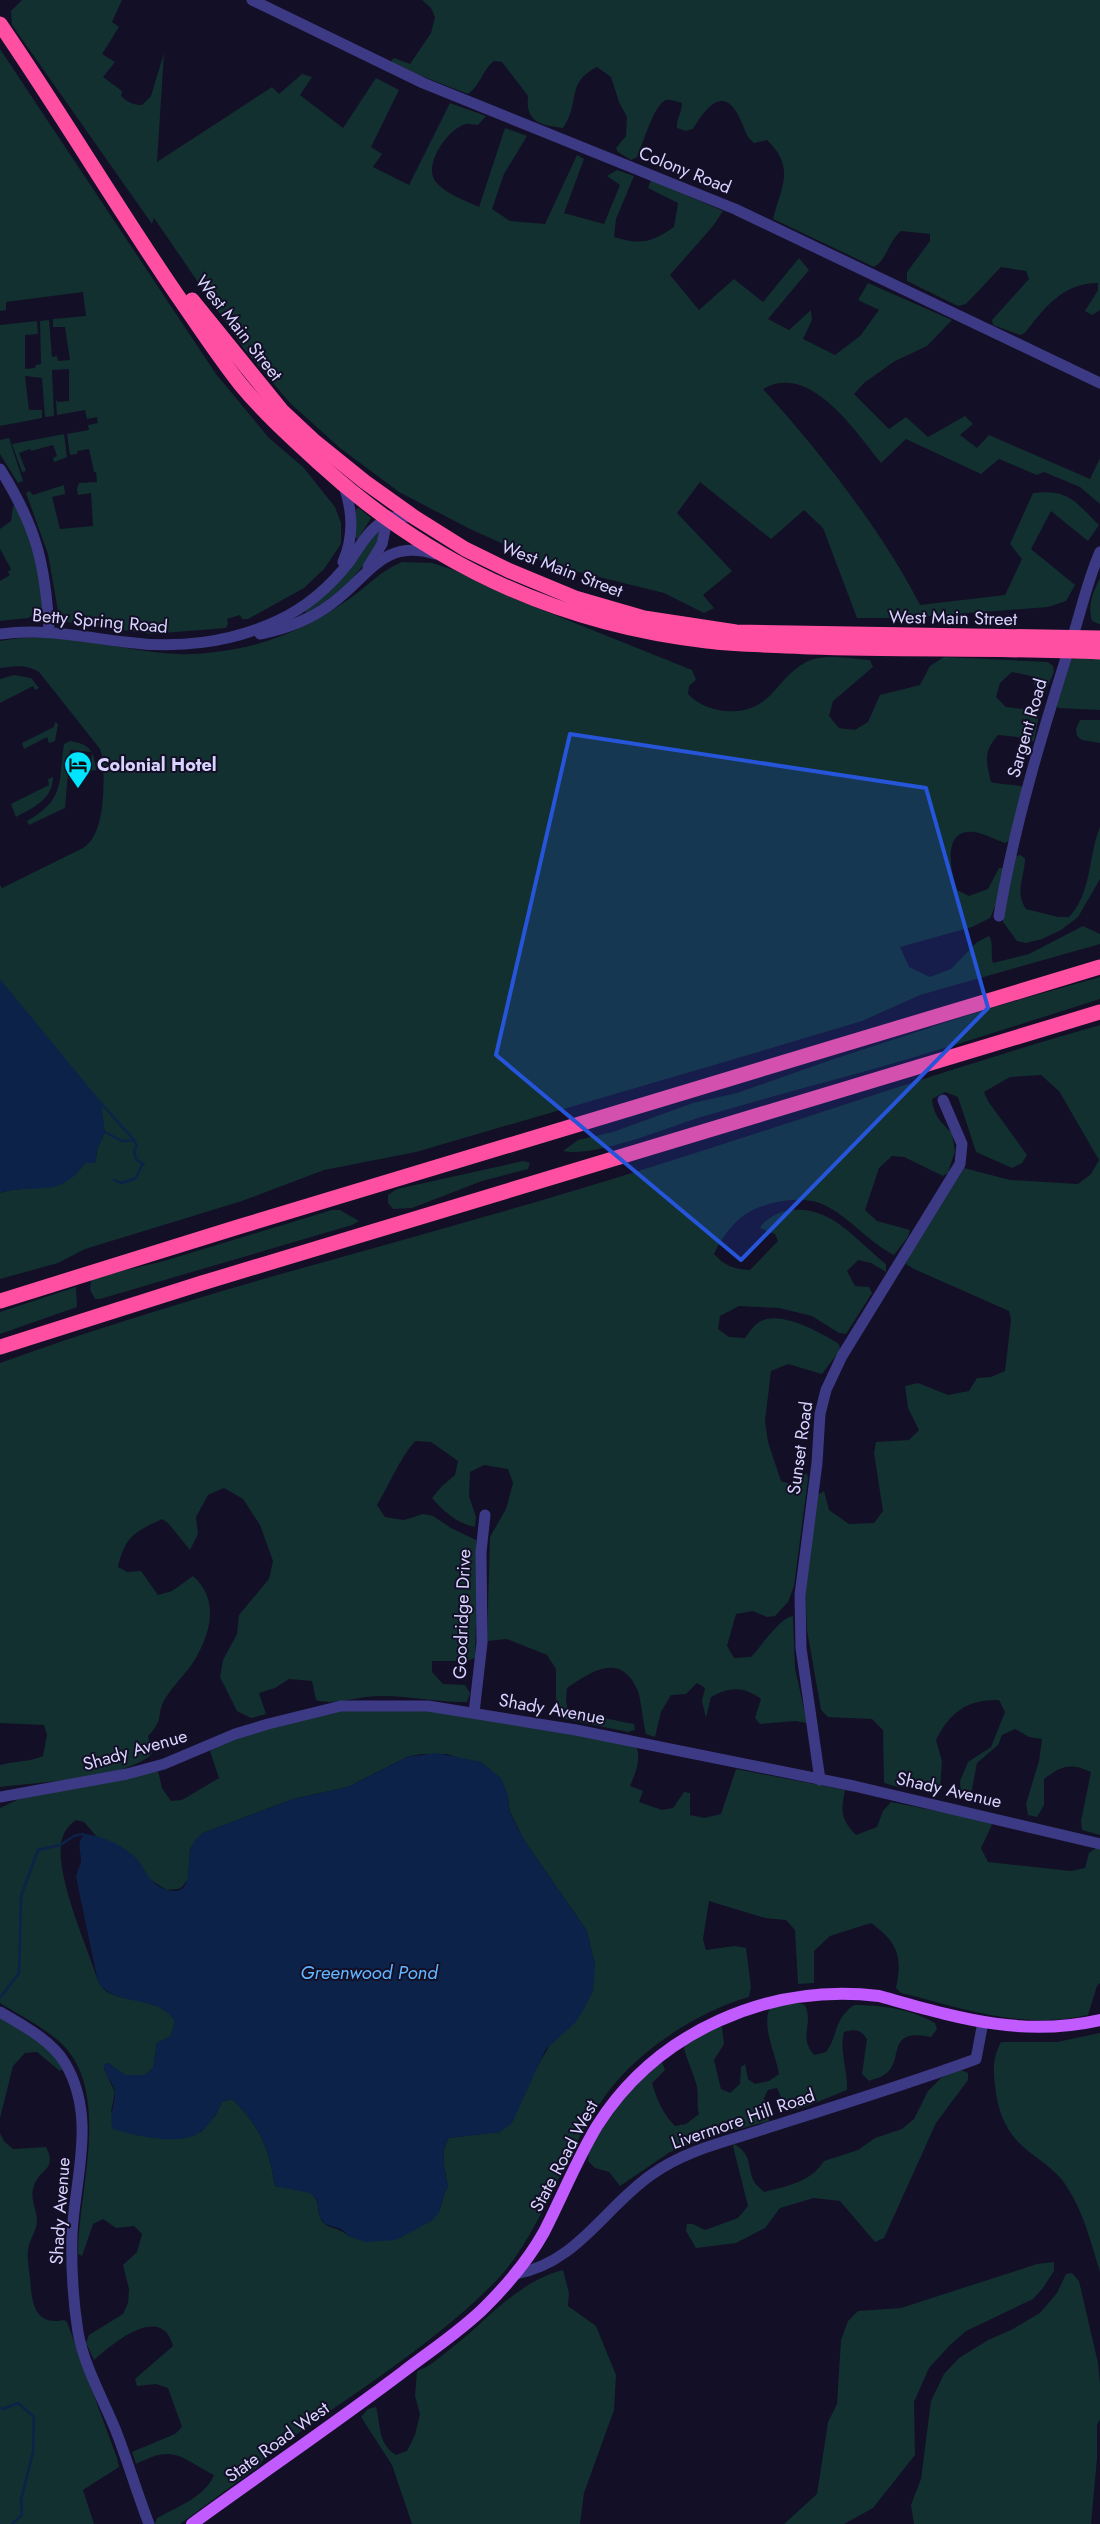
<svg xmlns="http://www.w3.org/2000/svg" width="1100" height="2524" font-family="Jost,sans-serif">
<rect width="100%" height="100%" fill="#130f26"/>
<g fill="#12302f" fill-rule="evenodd">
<path d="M22,0H122L112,22L119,27L102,54L115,62L103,77L122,91L121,96C127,102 133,105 142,105L151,96L164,53L157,162L272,87L279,94L302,74L312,77L300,95L343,128L376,78L399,90L371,147L382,154L373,167L409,185L450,103L486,116L478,125C474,125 469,123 466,124C448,128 422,166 436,182C447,195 465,200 479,207L505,128L527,136L504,174L492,209L510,221L545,224L577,155L584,159L564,213L604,224L620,185L607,176L617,170L634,176L616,219L614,237C641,245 651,243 674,227L678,203L648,188L651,180L723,211L713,226L670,275L699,310L734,279L763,302L799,258L809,270L768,319L789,330L811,310L812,320L803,339L835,355L860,336L879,310L858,300L868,283L952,320L927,346L895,361L864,383L854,394L889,429L906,417L928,437L965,416L973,424L960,435L977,448L989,435L1090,479L1100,458V504L1080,487L1044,472L1037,475L999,459L981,474L906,439L881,463C855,431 810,362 763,389C820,452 881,529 920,605L1005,595L1022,559L1010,544L1033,493C1070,489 1075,502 1099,525L1088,541L1051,511L1031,549L1075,585L1066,601L1048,607L903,618H857L823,528L804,510L771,539L700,482L677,513L732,571L703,595L714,608L704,613L664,593L550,565L468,528L399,492L340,448L290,403L244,349L154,218L152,224L12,25L11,11Z"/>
<path d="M422,0H1100V310L1092,315L1085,311L1098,290V283C1063,283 1044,308 1025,333L1020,335L993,325L992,320L1029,279L1026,271L1001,267L966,304L958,306L907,281V272L930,241V234L901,231C889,240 887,260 874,267L773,219C781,187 796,168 767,140L754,143C745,136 745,128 740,119C724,83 705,109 693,129L686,131L677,128C676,120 682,112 682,103C677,102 671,99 666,100C654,104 643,144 637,157L631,160L618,152L616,148L626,136L627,117L619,102L611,77L597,67C565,83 581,102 563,128C541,125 525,123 528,96L502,62L494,61C482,70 481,85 468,94L393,65L391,61L394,58L410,64L431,33L435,17L431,8Z"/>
<path d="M0,49L216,374L269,438L303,467L335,507L341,523V544L324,569L304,588L248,619H242L240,615L227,619L228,624L226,628L151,634L60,621L63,615L58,611L48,554L26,493L29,491L33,495L64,485L65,494L52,497L60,529L93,526L91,493L78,495L77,489L79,483L97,482L96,472H94L89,449L77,451V454L70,455L67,434L89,430L88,425L98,423L97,417L87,419L85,410L57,415L56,400L58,402L69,401V369L52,370L54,416L45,417L42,378L25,376L29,410H42V418L0,426V325L37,321L38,334L25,335V369L35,368L36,365L41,364L40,321L49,320L52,357L57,356L58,361L70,360L65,327H53V319L86,316L83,292L6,302V310L0,311Z"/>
<path d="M64,434L67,457L54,462L53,458L57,456L53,445L31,451L30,449L19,453L26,471L22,472L12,444Z"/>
<path d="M9,438L23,481L18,483L0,454V440Z"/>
<path d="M15,505C29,537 46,574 42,610L28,618L0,621V581L10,575L8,572L11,569L0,549V529L11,521L13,507Z"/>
<path d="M359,508L371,518L358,539L355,537L356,509Z"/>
<path d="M378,531L381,533C369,567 338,596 306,613L304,609Z"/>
<path d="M402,562L432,563L457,571L515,599L692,670L696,680L689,686L688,694C697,704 712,710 726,711C773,714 774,678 808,661C825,653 852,659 870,660L873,667L833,701L829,716L839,728L855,730L868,722L880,695L920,685L930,666L944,657L1048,662L1053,666L1054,672L1043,696L1037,691L1031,676L1012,672L1000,683L996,697L1006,707L1031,710L1039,715L1034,741L1029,742L1018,737L998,735C983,752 986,761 991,782C1001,785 1019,784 1025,788L1009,841L1005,843C996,840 987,835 979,833C941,824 950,870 957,890L969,896L988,889L999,868H1003L997,902L990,918L972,927L900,947L909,967L930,977L951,969L977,942L989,936C994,943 990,954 993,963L1029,954L1083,926L1100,934V944L920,995L862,1021L714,1065L416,1152L324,1170L242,1201L85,1249L58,1263L0,1279V1193C33,1182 60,1198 85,1163H95L98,1147L105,1132L0,994V885L2,888L83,848C106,834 104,783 103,759L100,749L39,672C26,664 15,666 0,668V641C60,629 118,651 178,654C196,655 217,652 235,649C274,642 314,624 346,601C366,588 380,571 402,562Z"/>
<path d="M1100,578V624H1099L1092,621C1087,606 1093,592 1100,578Z"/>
<path d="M1100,656V710L1058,708L1056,705L1071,659Z"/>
<path d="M14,675L31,678L39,688L35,690L33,686L0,703V679Z"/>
<path d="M1080,720H1100V743L1082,740L1077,736L1076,729Z"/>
<path d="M55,722L58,724L55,741L49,743L47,737L24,749L22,743L54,727Z"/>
<path d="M70,741C90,744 94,751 96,770L90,771L92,752L70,750L65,808L29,825L27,821C66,799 58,782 64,744Z"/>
<path d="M53,777C53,799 33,808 16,817L11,804L49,785L48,779Z"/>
<path d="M1100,827V879L1078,917L1061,930L1042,939L1026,943L1017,941L1003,922V909L1016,856L1020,855L1025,858C1025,877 1014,891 1026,909L1058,917H1069C1092,893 1088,856 1100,827Z"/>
<path d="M1100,977V999C1030,1021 961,1044 891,1064C828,1082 764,1098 701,1117C669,1127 594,1158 563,1151L578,1140L613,1132L693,1103L737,1093L831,1060L987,1009Z"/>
<path d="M1100,1025V1835L1082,1830L1081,1821L1091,1772C1070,1763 1063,1765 1044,1779V1805L1037,1817L1028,1815L1026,1804L1039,1761L1042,1739L1029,1737L1015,1729L1002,1735L998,1745L977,1763L970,1799L961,1797L960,1781L968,1762L991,1747L1005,1712L999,1700C968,1699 950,1712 936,1740L942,1761L940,1789L933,1794L908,1787H898L884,1783L883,1730L872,1719L828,1717L821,1710L807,1630L805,1586L816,1496L824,1491L829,1510L849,1524L874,1523L883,1511L874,1453L876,1442L909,1440L919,1430L908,1408L905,1386L918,1383L948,1395L969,1391L977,1378L991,1377L1005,1371L1011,1320L1009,1311L914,1269L906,1264L908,1257L964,1168L1010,1180L1078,1184L1091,1174L1099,1160L1059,1091L1041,1075L1010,1077L984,1092L988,1101L1027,1155L1022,1163L1012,1168L976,1152L958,1097L945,1092L932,1099C933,1114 941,1123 952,1133L955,1151L948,1173L943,1176L904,1157L892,1156L879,1168L865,1210L877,1221L910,1230L908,1237L894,1255C868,1242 849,1216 822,1204C797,1194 754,1203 736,1222C726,1232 720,1242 714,1254C725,1266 734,1269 750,1270L778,1241L775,1234L760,1228C764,1220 777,1213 785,1211C830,1202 855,1240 886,1264V1272L871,1263L858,1260L847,1271L855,1286L869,1287L872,1293L846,1334L839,1333L812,1316L779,1308L739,1306L720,1316L718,1329L729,1337L745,1338C749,1333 753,1326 758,1323C778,1308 821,1333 839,1344L840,1350L822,1374L788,1364L771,1371L765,1421L768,1442L781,1481L790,1484L807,1473L808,1479L794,1586L788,1602L775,1616L767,1617L753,1611L736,1614L727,1646L734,1658L751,1657C761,1647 779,1618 793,1616L795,1668L807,1723L795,1721L760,1724L755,1718L761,1699C743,1686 730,1687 711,1697L706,1718L702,1701L705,1688L697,1683L686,1694L671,1695L661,1712L655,1737L646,1734C643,1723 641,1697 637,1689C620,1652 592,1671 567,1688L566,1701L568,1711L634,1724L635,1730L628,1732L565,1719L556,1714V1669L547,1655L507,1639L487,1641L490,1537L506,1509L513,1483L508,1469L484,1465L470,1472L469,1496L476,1517L475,1527C458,1524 443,1511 432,1498L442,1486L455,1475L458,1461L431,1442L415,1441C399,1460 390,1483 377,1505L385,1517L404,1520L423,1514L433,1516L451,1528L476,1540L478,1550L475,1658L466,1661H432V1672L443,1684L465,1685L470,1693L467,1702C433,1703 401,1693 366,1697C349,1699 333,1705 316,1700L312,1681L289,1679L275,1688L259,1693L266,1714L251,1718L237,1711L220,1677L223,1660L237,1634L239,1615L269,1579L273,1561L260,1525L243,1499L224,1488L208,1495L196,1517L198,1534L190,1550L168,1523L162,1519C135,1532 125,1536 118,1567L127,1572L141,1571L158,1595L172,1591L193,1576C218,1598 212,1629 197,1656C189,1671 174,1684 165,1699C156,1713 165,1719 148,1736L152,1754C125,1779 38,1782 0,1787V1765C15,1761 29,1762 43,1756L47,1735L44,1725L0,1723V1363C189,1294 384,1248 576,1190C751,1138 924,1075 1100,1025Z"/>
<path d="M523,1161L530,1163L528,1169L482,1181L412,1208L393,1209L388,1203V1195L397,1189Z"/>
<path d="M332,1210H340L359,1221L352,1225L100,1299H95L90,1290L91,1281L97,1277L164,1261Z"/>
<path d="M76,1287L77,1307L0,1334V1312Z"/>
<path d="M339,1710H419L482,1718L636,1746C642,1759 635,1774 630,1786L643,1791L639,1802L662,1810L673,1808L684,1792L690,1793V1815L704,1818L721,1814L736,1769L845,1790C841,1811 840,1818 856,1835L877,1827L883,1811L891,1802L988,1821L992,1825L981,1848L988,1862L1071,1871L1085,1868L1089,1853L1096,1848L1100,1849V1983L1097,1986L1088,2015C1021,2030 966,2009 901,1993L896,1988C903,1956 897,1942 871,1923L830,1936L814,1951V1983L798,1984L795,1930L786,1920L765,1918L709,1901L703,1939L706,1950L734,1946L746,1948L751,1987L749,1997C698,2011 636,2052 605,2096C587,2121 572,2151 559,2178C540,2215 523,2254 493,2284C426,2351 341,2401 265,2457L259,2466L180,2524H155L157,2518C177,2507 205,2497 214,2475C179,2457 175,2444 136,2464L132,2452L175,2434L182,2427L168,2388L156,2384L137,2386L135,2379L173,2346C172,2342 169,2335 166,2332C147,2313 108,2348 94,2360L86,2343L89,2335L123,2314L128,2303L129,2289L123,2265L137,2252L142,2234L134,2226L116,2228L103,2219L93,2224L82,2256L78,2254C78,2192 111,2096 64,2046C49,2030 19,2015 0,2003V1808L19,1799L158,1771L162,1788L171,1801L182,1800L219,1778L210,1751C242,1727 299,1720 339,1710ZM421,1754H447L461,1759L481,1762L507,1793L510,1812L524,1840L587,1931L595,1966L500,2132L449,2138C439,2153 445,2170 448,2187L445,2192L439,2212L350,2237C340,2228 332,2229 325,2224C315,2216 322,2199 310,2193C301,2188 285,2188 275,2186C269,2148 260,2126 232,2099L222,2102L215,2116L201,2132L111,2112L115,2092L104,2069L108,2063L125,2075H145L153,2068L157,2043L171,2036L175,2021C159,1997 132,2004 109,1993C104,1991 101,1985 98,1981C87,1946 57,1880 61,1845C62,1833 68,1826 76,1820L84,1822L96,1836L136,1859L146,1876L154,1882L167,1890L178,1889L182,1887L188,1879L190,1849L203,1833L293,1799L348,1787L407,1757Z"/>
<path d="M794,2002L805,2005C814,2025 798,2036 814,2055L826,2052C839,2034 833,2020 854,2005C881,2005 911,2009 935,2023L937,2029L931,2037C883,2027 906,2062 884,2075C880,2078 873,2079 869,2081L862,2074L867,2039C860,2029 855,2029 844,2032C839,2051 848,2070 847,2090L805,2107L787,2111L777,2088L768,2090L764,2098L769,2121L706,2138L670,2152L620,2186L609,2172L595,2168L588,2161L589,2148L634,2083L662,2062L665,2070L652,2083C657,2100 663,2114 675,2126L686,2124L699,2114C696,2105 699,2097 697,2087C694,2074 687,2061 684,2048L688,2041L717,2026L722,2027L724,2044L714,2060L721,2089L730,2093L740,2084L741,2067L745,2064L748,2079L755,2084L769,2081L779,2074C776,2055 761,2026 770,2008Z"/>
<path d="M0,2018C23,2031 49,2046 64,2068L60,2071L37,2052L25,2053L13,2066L0,2118Z"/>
<path d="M1100,2033V2272C1091,2243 1084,2213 1067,2187C1058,2172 1042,2162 1028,2151C1006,2133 998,2113 995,2086C993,2068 993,2057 1001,2042H1057Z"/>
<path d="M959,2069L968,2073V2080L936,2123L884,2238L875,2242L840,2201L814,2198L780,2208L765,2228L736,2243L696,2248L686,2231L687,2224H693L705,2230L738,2218L748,2206L733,2146L734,2144C754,2155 746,2168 755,2183C757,2186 761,2189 764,2192C787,2186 811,2182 824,2161L858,2150L875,2138L902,2129L914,2119L928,2091L941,2078Z"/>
<path d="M0,2133L4,2141L13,2149L46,2147C58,2171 39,2168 34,2186C29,2199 37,2209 37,2221C37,2230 29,2240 28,2250C27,2259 29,2269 30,2278C32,2301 33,2326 64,2320L67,2322L117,2458L119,2467L83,2490L94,2524H0Z"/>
<path d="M1054,2262V2271L1043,2288L1033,2299L966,2331L950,2345L929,2368L914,2402L915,2455L873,2508L844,2524H784L817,2494L828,2422L837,2404L841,2340L848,2321L858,2311L901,2308L1037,2264Z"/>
<path d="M563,2270L569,2293L568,2306L596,2326L616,2375L614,2410L584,2493L580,2524H412L392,2465L361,2417L368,2409L376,2407C381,2424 377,2443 396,2455L407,2451L415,2435L420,2414L415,2396L417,2371C429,2367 439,2358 449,2350C486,2322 516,2282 563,2270Z"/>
<path d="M1072,2273L1079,2281L1098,2363L1100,2385V2419L1097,2425V2458L1091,2524H914L911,2505L921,2479L931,2401L944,2374L959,2358L988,2340L1011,2330L1040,2313L1057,2293L1066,2274Z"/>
</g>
<g fill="#0c2248">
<path d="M0,979L101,1102L105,1132L98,1147L95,1163H85C58,1201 35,1182 0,1193Z"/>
<path d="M437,1753L481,1762L501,1778L507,1792L510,1813L524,1840L587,1931L595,1966L593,1991L584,2009L576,2022L546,2049L512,2123L500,2132L449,2138C439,2153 445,2170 448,2187L445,2192L439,2212L433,2220L396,2240L366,2242L350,2237L341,2229L325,2224L320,2217L317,2199L310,2193L275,2186C269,2148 260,2126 232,2099L222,2102C216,2115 208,2129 195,2135C175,2145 132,2135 113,2129C108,2116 115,2106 115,2093C115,2083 103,2075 104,2064L108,2063L125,2075H145L153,2068L157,2043L171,2036L175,2021C157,1993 115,2008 98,1982L76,1877C77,1871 80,1866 81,1861C81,1850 75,1841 86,1834C103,1836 130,1848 140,1863C147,1874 152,1885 167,1890C196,1898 186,1861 191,1848C193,1841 198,1837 203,1833L293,1799L348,1787L407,1757Z"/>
</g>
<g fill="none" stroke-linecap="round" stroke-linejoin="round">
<g stroke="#0c2248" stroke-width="2.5">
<path d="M100,1102L134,1140"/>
<path d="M103,1131L122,1141L134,1140L137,1146L134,1151L136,1159L144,1165"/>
<path d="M114,1180L122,1183L136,1178L142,1165"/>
<path d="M0,1998L19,1973L21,1896L38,1850L60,1845L74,1836L83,1834L85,1836"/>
<path d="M0,2408L3,2409L18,2403L34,2417L33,2452L21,2500L22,2515L12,2524"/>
</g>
<g stroke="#3d3a85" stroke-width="11">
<path d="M252,0L423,83L735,209L1100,383"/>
<path d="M0,469C36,526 46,565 49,632"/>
<path d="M343,562C354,537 353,512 344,486"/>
<path d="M368,567L382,544L388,516"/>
<path d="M0,634C43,628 83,637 125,642C176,649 230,643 277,621C307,607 330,587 350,561C358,549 366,534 378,525C388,516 401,516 414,517"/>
<path d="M260,634C285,629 311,619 331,604C369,577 382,538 435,554"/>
<path d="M999,916C1015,821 1044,727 1073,636C1082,607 1088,579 1100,552"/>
<path d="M474,1713L482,1643L481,1552L485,1515"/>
<path d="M820,1780L801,1648L800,1595L817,1463L820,1414L826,1390L842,1356L960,1164L962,1144L943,1100"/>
<path d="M0,1797L127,1774L164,1764L235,1734L268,1724L341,1706H428L576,1730L854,1786L1100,1844"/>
<path d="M0,2012C22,2025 51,2040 65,2063C97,2117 75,2177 72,2234C71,2267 73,2300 78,2332C84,2366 103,2399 116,2431C128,2462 137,2493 149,2524"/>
<path d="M515,2274C576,2264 604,2208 651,2175C687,2149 729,2141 770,2127C839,2105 908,2084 976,2059L983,2022"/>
</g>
<path stroke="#c25bff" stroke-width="12" d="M192,2524C262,2473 334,2424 403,2372C430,2351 461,2331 485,2307C507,2285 529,2259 544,2232C562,2197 577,2159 597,2126C657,2031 769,1983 879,1996C955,2017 1020,2038 1100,2020"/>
<g stroke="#ff4fa3" stroke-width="15">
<path d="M0,24C61,113 116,206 177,295C198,325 218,356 241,385C265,414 292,438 319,463C429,564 558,624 707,641C741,645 776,645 810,647C907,650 1004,648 1100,652"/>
<path d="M192,300L282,411L313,440L365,482L414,517L465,549L510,571L575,598L644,618L736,632L1100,638"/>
<path d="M0,1301L238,1227L1100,967"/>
<path d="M0,1347L202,1283L1100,1012"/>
</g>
</g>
<path fill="#2655da" fill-opacity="0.2" stroke="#2655da" stroke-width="4" stroke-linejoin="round" d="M570,734L926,788L988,1008L741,1260L496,1055Z"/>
<defs>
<g id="hotel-pin" transform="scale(1.4375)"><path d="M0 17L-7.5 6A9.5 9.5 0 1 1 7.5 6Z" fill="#00e5ff" stroke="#130f26"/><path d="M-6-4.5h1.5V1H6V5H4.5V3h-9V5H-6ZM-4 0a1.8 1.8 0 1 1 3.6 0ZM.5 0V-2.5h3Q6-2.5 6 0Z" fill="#111"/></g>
</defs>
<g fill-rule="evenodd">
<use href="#hotel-pin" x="78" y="765"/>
</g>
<g text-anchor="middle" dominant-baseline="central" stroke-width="4" stroke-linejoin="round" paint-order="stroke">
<g font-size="18" fill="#d9d4ff" stroke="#130f26">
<text transform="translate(685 170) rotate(22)">Colony Road</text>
<text transform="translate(239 328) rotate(52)">West Main Street</text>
<text transform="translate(562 569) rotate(21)">West Main Street</text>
<text transform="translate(953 618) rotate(1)">West Main Street</text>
<text transform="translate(100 621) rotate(5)">Betty Spring Road</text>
<text transform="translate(1027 728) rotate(-74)">Sargent Road</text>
<text transform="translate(800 1448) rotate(-82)">Sunset Road</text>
<text transform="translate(462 1614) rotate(-88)">Goodridge Drive</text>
<text transform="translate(552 1709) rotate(10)">Shady Avenue</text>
<text transform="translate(135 1750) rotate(-16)">Shady Avenue</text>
<text transform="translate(949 1790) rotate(13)">Shady Avenue</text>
<text transform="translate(743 2119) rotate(-19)">Livermore Hill Road</text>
<text transform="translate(564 2156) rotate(-62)">State Road West</text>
<text transform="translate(60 2211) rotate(-86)">Shady Avenue</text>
<text transform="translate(277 2442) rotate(-36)">State Road West</text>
</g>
<g font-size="18" font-weight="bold" fill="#d9d4ff" stroke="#130f26" text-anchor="start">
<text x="97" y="765">Colonial Hotel</text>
</g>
<g font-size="19" font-style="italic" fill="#62b6ff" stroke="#130f26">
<text x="369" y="1972">Greenwood Pond</text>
</g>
</g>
</svg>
